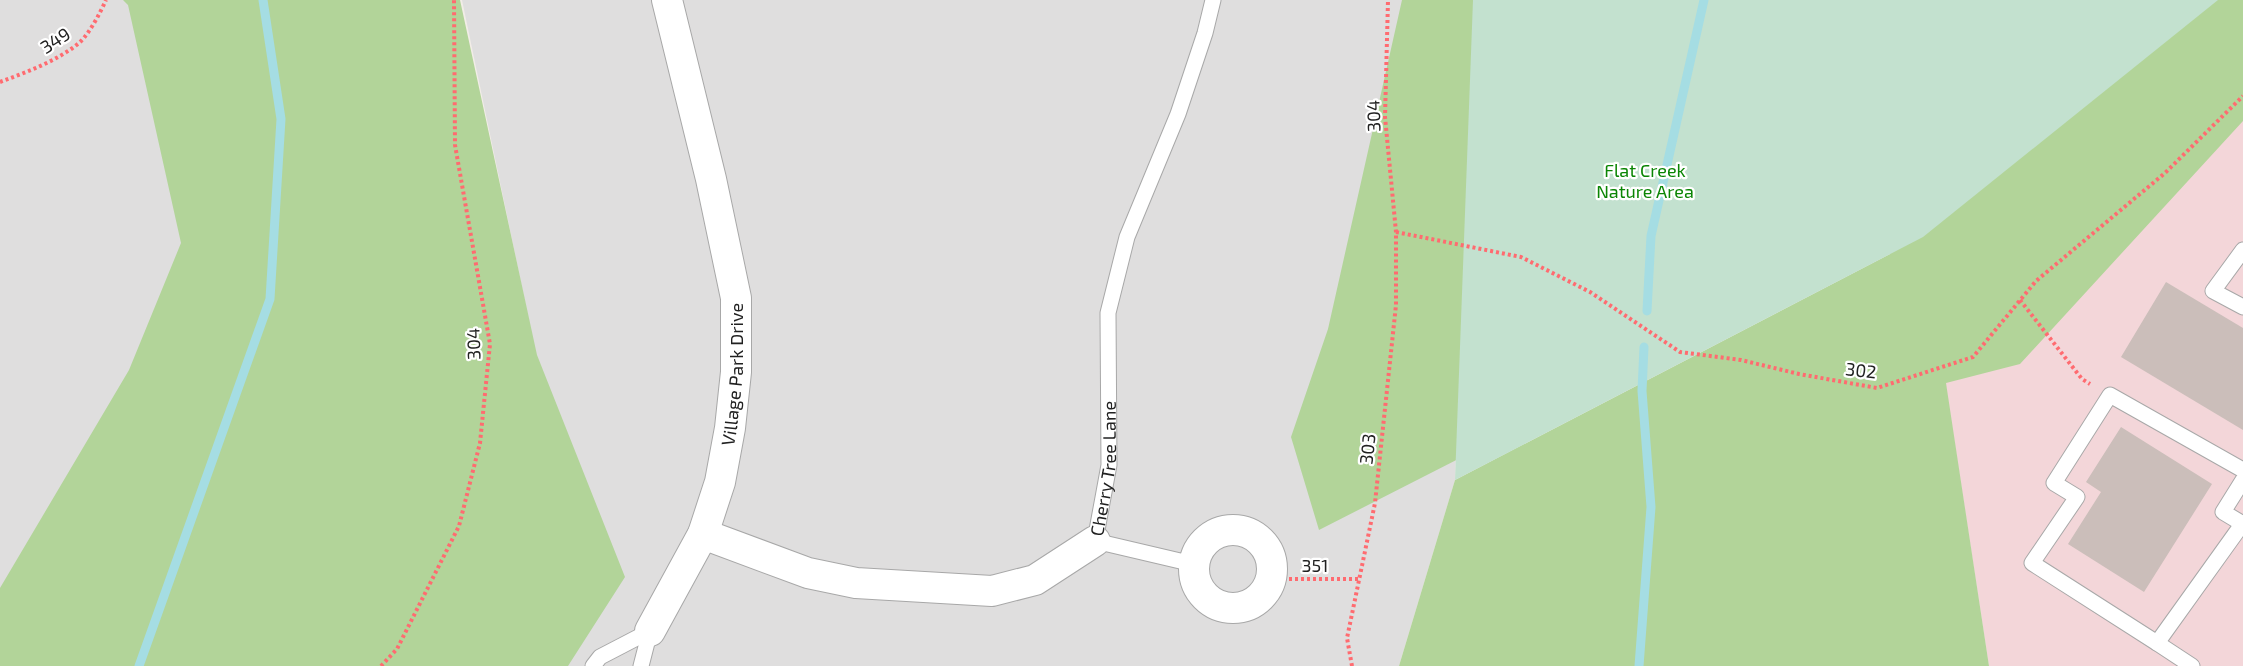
<svg xmlns="http://www.w3.org/2000/svg" width="2243" height="666" font-family="'Exo 2',sans-serif">
<rect width="100%" height="100%" fill="#f2ede7"/>
<path fill="#dfdede" d="M0,0H436L534,345L462,0H1473L1455,480L1399,666H0Z"/>
<path fill="#f3d6d9" d="M2243,0V666H1989L1923,237Z"/>
<g fill="#b2d499">
<path d="M123,0H460L537,355L625,577L568,666H0V588L129,370L181,243L128,5Z"/>
<path d="M1402,0H2243V121L2020,364L1946,383L1989,666H1399L1455,480L1890,254L1886,241L1319,530L1291,437L1328,329Z"/>
</g>
<path fill="#c3e1cf" d="M1473,0H2218L1923,237L1455,480Z"/>
<g fill="none" stroke-linecap="round" stroke-linejoin="round">
<g stroke="#a5dde3" stroke-width="9">
<path d="M1647,311L1651,236L1704,0"/>
<path d="M139,666L270,299L281,119L263,0"/>
<path d="M1639,666L1651,507L1642,391L1644,347"/>
</g>
</g>
<g fill="#cbbeba">
<path d="M2166,282L2243,328V430L2121,357Z"/>
<path d="M2121,427L2212,484L2144,592L2068,544L2101,492L2086,482Z"/>
</g>
<g fill="none" stroke-linecap="round" stroke-linejoin="round">
<g stroke="#a8a8a8" stroke-width="17">
<g id="lane">
<path d="M2243,250L2213,291L2243,307"/>
<path d="M2243,480L2223,512L2243,524"/>
<path d="M2243,523L2157,643L2032,563L2077,497L2054,483L2110,395L2243,470"/>
<path id="s1" d="M1193,564L1095,541L1109,465L1108,313L1127,237L1178,114L1205,33L1213,0"/>
<path d="M2157,643L2192,666"/>
<path d="M593,666L600,657L650,631"/>
<path d="M641,666L650,631"/>
</g>
</g>
<g stroke="#a8a8a8" stroke-width="32">
<g id="street">
<circle cx="1233" cy="569" r="39"/>
<path d="M703,534L808,573L856,583L992,591L1035,580L1095,541"/>
<path id="s2" d="M650,631L703,534L720,482L730,428L736,372V298L711,179L667,0"/>
</g>
</g>
<g stroke="#ff6b70" stroke-width="4" stroke-dasharray="3 3" stroke-linecap="butt">
<path d="M0,82C27,72 57,61 79,43C90,33 100,13 106,0"/>
<path d="M1396,232L1521,257L1590,292L1680,352L1741,360L1799,374L1877,388L1973,357L2036,281L2165,173L2243,96"/>
<path d="M2020,300L2082,379L2090,384"/>
<path d="M1271,579H1359"/>
<path d="M381,666L397,649L459,526L480,443L490,344L455,145L454,0"/>
<path d="M1352,666L1347,638L1375,503L1396,305V232L1385,117L1388,0"/>
</g>
<use href="#lane" stroke="#fff" stroke-width="15"/>
<use href="#street" stroke="#fff" stroke-width="30"/>
</g>
<g text-anchor="middle" dominant-baseline="central" stroke-width="4.5" stroke-linejoin="round" paint-order="stroke">
<g font-size="18" fill="#212121" stroke="#fff">
<text transform="translate(55 40) rotate(-33)">349</text>
<text transform="translate(1373 116) rotate(-92)">304</text>
<text transform="translate(473 344) rotate(-92)">304</text>
<text transform="translate(1861 370) rotate(7)">302</text>
<text stroke="none"><textPath href="#s2" startOffset="274">Village Park Drive</textPath></text>
<text transform="translate(1367 449) rotate(-84)">303</text>
<text stroke="none"><textPath href="#s1" startOffset="174">Cherry Tree Lane</textPath></text>
<text x="1315" y="565">351</text>
</g>
<g font-size="18" fill="#0a8504" stroke="#fff">
<text x="1645" y="170">Flat Creek<tspan x="1645" dy="21">Nature Area</tspan></text>
</g>
</g>
</svg>
